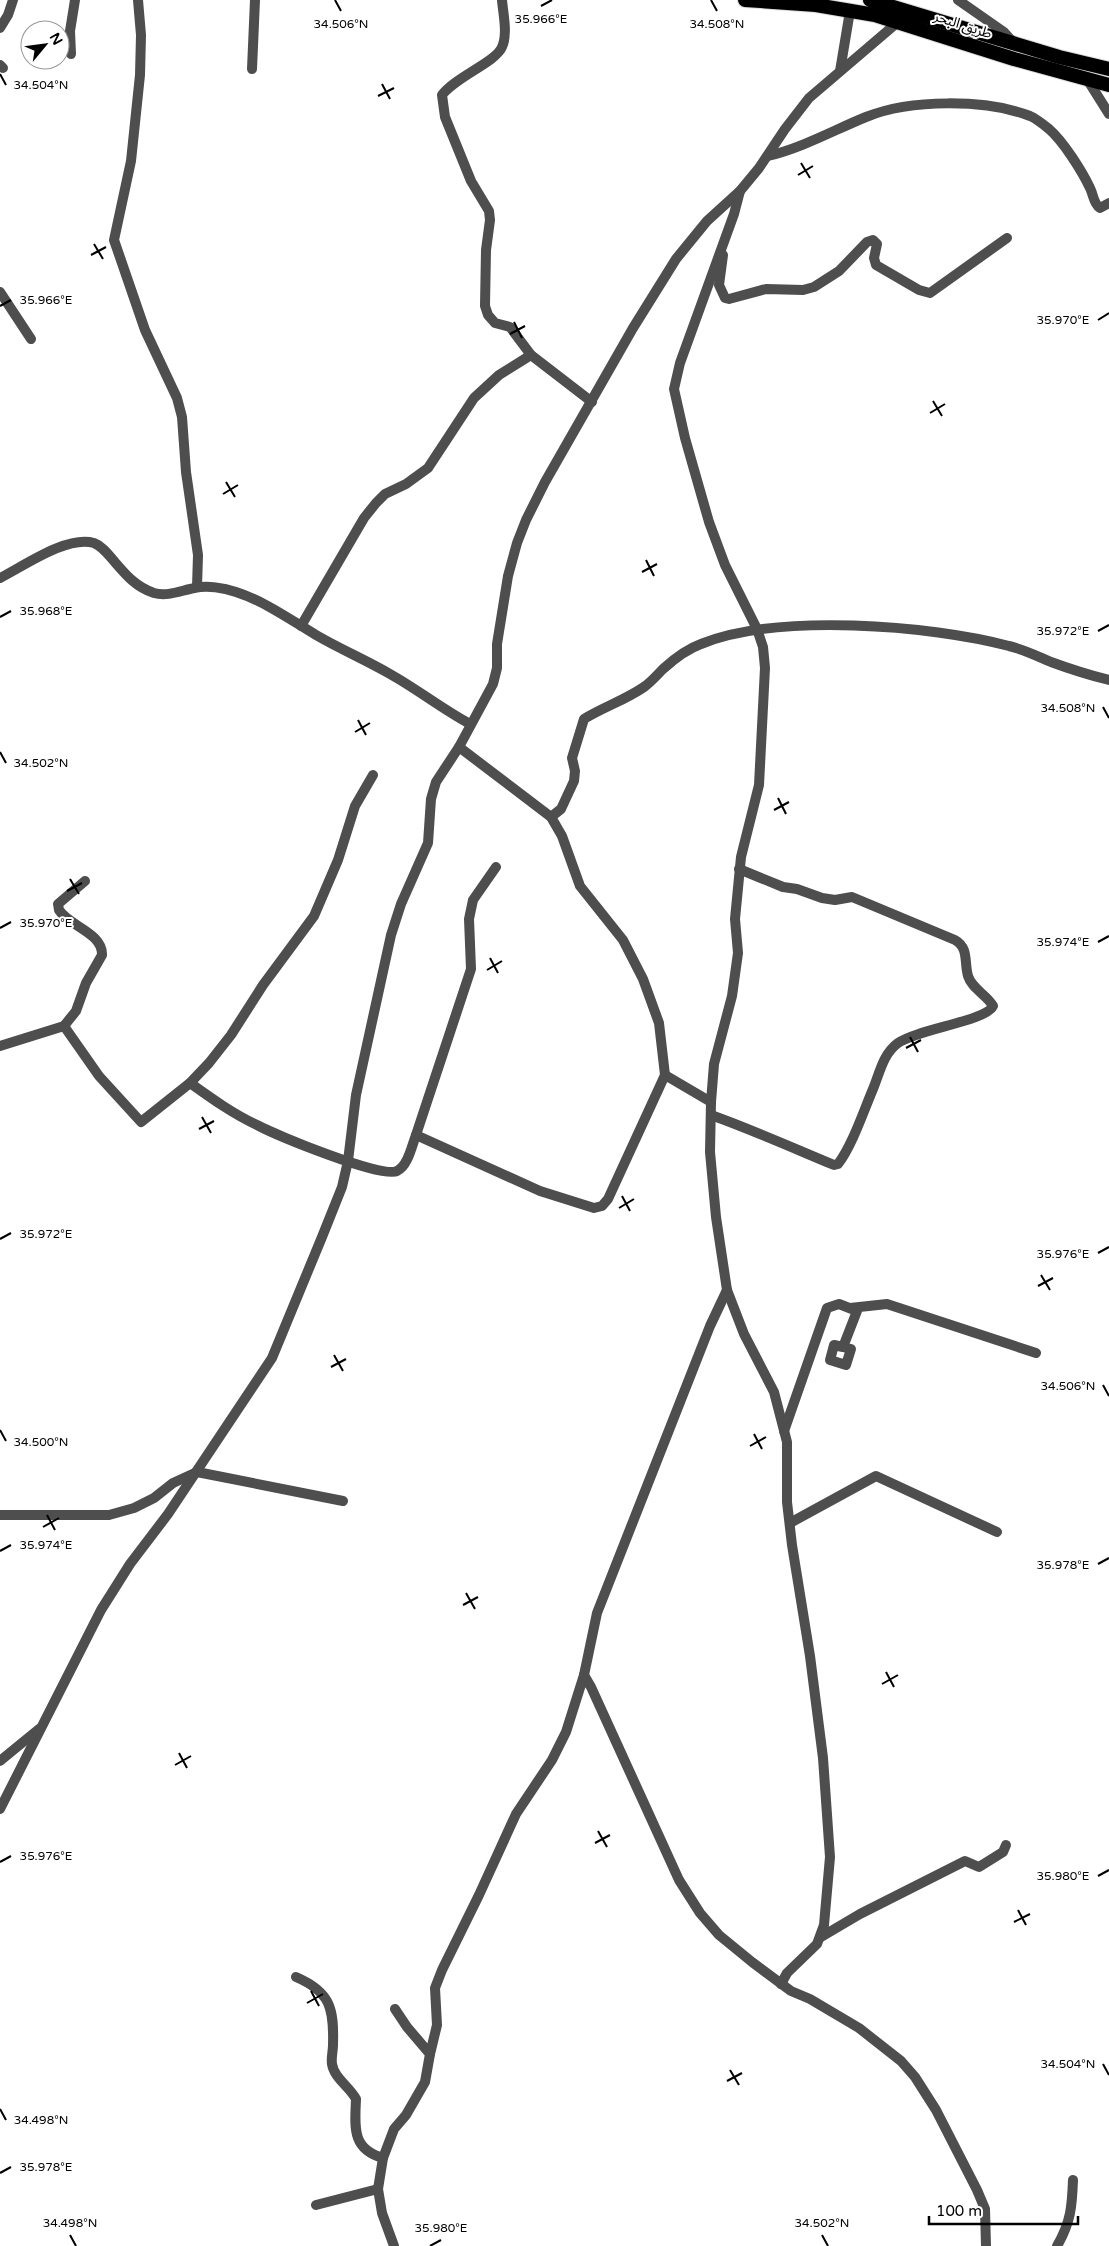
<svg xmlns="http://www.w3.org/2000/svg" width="1109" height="2246" font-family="'Varela Round','Noto Sans Arabic',sans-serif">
<rect width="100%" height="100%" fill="#fff"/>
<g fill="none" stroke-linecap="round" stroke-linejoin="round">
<g stroke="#dbdbdb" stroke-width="16">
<g id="trunk">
<path d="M745,0L816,5L875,15L1014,59L1109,85"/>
<path d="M870,0L1059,57L1109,69"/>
</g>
</g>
<g stroke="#4e4e4e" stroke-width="10">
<path d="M138,0L141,35L140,75L131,161L114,240L145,330L177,398L182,417L186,472L198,555L197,587"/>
<path d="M502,0C503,13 508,34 502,47C496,62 455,77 442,95L445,117L471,181L489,211L490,220L486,250L485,306L488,315L495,323L510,327L531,355L592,402"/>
<path d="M958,0L1004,32L1013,42"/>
<path d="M0,28L8,15L13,0"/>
<path d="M71,54L70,31L75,0"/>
<path d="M0,65L3,68"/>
<path d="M252,69L255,0"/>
<path d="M840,71L850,11"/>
<path d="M1087,79L1109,114"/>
<path d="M768,156C802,148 834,130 866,117C910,99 986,99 1030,116C1037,119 1044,125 1049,129C1063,141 1082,171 1090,188C1094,196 1093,203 1100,208L1109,203"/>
<path d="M740,191L734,214L680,363L674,389L685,438L709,522L725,565L757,629L763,647L765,668L759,785L741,857L735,919L738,953L732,996L714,1064L711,1102L710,1152L716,1217L727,1290L744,1334L774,1392L787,1442V1502L792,1545L810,1656L823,1758L830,1857L824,1925L817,1944L787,1973L781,1984"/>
<path d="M723,255L719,285L725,298L729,299L766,289L803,290L814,287L839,271L867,242L873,240L877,244L874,258L876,265L919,290L930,293L1007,238"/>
<path d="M0,292L31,339"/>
<path d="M0,578C24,566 67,535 94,543C102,546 108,554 114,561C126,575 136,587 154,593C168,597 182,590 195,588C207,585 224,588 236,592C264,601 291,620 316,635C340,649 366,660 390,674C417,689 442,709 470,724"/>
<path d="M301,626L364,518L376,503L385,494L406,484L428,468L474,398L499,375L531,355"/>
<path d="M459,747L551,817L562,836L580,886L623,940L643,979L659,1023L665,1075"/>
<path d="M551,817L561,809L574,781L575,771L572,758L584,719C604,707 625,700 644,687C651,682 657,675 663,669C674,659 687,649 701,644C777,613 930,625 1009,646C1023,649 1037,656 1051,662C1070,669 1089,675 1109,680"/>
<path d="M64,1026L76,1011L86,983L102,955C103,933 69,926 59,910L58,904L85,881"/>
<path d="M0,1046L64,1026L99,1076L141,1122L190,1083L209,1063L231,1035L263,985L314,916L338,860L355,806L373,775"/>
<path d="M190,1083C211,1098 233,1114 257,1125C276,1135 382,1179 397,1171C408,1166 412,1145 416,1135L540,1191L594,1208L602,1206L608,1199L665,1075L711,1102"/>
<path d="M711,1115C753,1130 793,1148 834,1165L838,1164C852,1146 864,1110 873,1089C880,1072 883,1054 898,1043C918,1029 986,1021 993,1006C987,995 972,989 968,976C964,962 969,948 955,940L852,897L835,900L822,898L797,889L783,887L739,869"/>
<path d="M416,1135L471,969L469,919L473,900L496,867"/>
<path d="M850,1308L887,1304L1036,1353"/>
<path d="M784,1431L827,1308L839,1304L857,1311L843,1347L851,1349L846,1365L830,1360L834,1345L843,1347"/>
<path d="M0,1515H109L134,1508L154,1498L173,1483L197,1472L343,1501"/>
<path d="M790,1523L876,1476L997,1532"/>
<path d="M584,1675L597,1613L710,1326L727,1290"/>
<path d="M0,1761L39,1729"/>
<path d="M0,1809L101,1610L130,1564L168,1514L272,1358L322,1237L342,1187L348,1161L356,1095L391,935L401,904L428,843L431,799L436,782L459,747L493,684L497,668V644L508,576L517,543L526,520L545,482L633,328L676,259L707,221L740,191L759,168L785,129L809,98L898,22"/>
<path d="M821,1937L860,1914L965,1861L979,1867L1003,1852L1006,1845"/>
<path d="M296,1977C331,1992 334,2009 333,2045C333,2051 331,2058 332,2064C334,2078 350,2087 356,2099C355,2126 351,2149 383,2158L378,2189"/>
<path d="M430,2054L437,2025L435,1988L442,1970L479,1895L516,1814L552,1760L566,1732L584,1675L591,1687L679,1880L700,1913L719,1935L752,1962L791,1991L810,1999L859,2028L901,2061L915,2077L936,2110L977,2190L985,2209L986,2246"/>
<path d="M383,2158L394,2129L406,2115L425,2082L430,2054L407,2027L395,2009"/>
<path d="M316,2205L378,2189L382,2213L394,2246"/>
<path d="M1057,2246C1071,2222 1072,2206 1073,2180"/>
</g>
<use href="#trunk" stroke="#000" stroke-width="14"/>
</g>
<path fill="none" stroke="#000" stroke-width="2" d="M335,0L341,11M711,0L717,11M541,6L552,0M0,74L6,85M382,84L390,99M378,96L394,88M801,163L810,178M798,175L813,166M94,244L103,259M91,255L106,247M0,306L11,300M1098,320L1109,313M514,322L522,338M510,334L525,326M933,401L942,416M930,413L945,404M226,482L235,497M223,494L238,485M646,560L654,576M642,572L657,564M0,617L11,611M1098,631L1109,625M1103,707L1109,718M358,720L366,735M355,732L370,723M0,752L6,763M778,798L786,814M774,810L789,802M70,879L79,894M67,891L82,883M0,928L11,922M1098,942L1109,936M490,958L498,973M487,970L502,961M910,1037L918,1052M906,1048L921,1040M202,1117L211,1133M199,1129L214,1121M622,1196L630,1211M619,1208L634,1199M0,1239L11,1233M1098,1253L1109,1247M1041,1275L1050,1290M1038,1286L1053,1278M334,1355L343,1371M331,1367L346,1359M1103,1385L1109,1396M0,1430L6,1441M754,1434L762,1449M750,1446L766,1437M47,1515L55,1530M43,1527L59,1518M0,1551L11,1545M1098,1564L1109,1558M466,1593L475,1609M463,1605L478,1597M886,1672L894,1687M882,1684L898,1675M179,1753L187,1768M175,1765L191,1756M598,1831L607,1847M595,1843L610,1835M0,1862L11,1856M1098,1876L1109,1870M1018,1910L1026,1925M1014,1922L1030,1914M311,1991L319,2006M307,2003L323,1994M1103,2064L1109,2075M730,2070L739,2085M727,2081L742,2073M0,2109L6,2120M0,2173L11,2167M70,2235L76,2246M822,2235L828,2246M430,2246L441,2240"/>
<g text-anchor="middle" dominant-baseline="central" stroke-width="4" stroke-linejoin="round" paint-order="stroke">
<g font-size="14" fill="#000" stroke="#fff">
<text transform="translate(963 25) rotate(18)">طريق البحر</text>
</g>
</g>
<g font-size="12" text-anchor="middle" fill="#000" stroke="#fff" stroke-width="4" stroke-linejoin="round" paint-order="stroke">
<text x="541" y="23">35.966°E</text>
<text x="341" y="28">34.506°N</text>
<text x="717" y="28">34.508°N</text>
<text x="41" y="89">34.504°N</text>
<text x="46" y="304">35.966°E</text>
<text x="1063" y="324">35.970°E</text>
<text x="46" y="615">35.968°E</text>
<text x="1063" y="635">35.972°E</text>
<text x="1068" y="712">34.508°N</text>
<text x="41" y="767">34.502°N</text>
<text x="46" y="927">35.970°E</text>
<text x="1063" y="946">35.974°E</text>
<text x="46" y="1238">35.972°E</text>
<text x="1063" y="1258">35.976°E</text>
<text x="1068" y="1390">34.506°N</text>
<text x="41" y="1446">34.500°N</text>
<text x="46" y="1549">35.974°E</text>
<text x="1063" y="1569">35.978°E</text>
<text x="46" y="1860">35.976°E</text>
<text x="1063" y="1880">35.980°E</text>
<text x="1068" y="2068">34.504°N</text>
<text x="41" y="2124">34.498°N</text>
<text x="46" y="2171">35.978°E</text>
<text x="70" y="2227">34.498°N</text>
<text x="822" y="2227">34.502°N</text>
<text x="441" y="2232">35.980°E</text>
</g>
<g transform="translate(45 45) rotate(61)"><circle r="24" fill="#ffffff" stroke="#999999"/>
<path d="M0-4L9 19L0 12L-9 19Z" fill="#000000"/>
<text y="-8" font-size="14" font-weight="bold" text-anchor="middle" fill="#000000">N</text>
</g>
<path d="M929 2216v8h149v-8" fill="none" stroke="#000000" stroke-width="2.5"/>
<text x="936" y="2216" font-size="15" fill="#000000" stroke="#ffffff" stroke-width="4" paint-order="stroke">100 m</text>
</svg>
